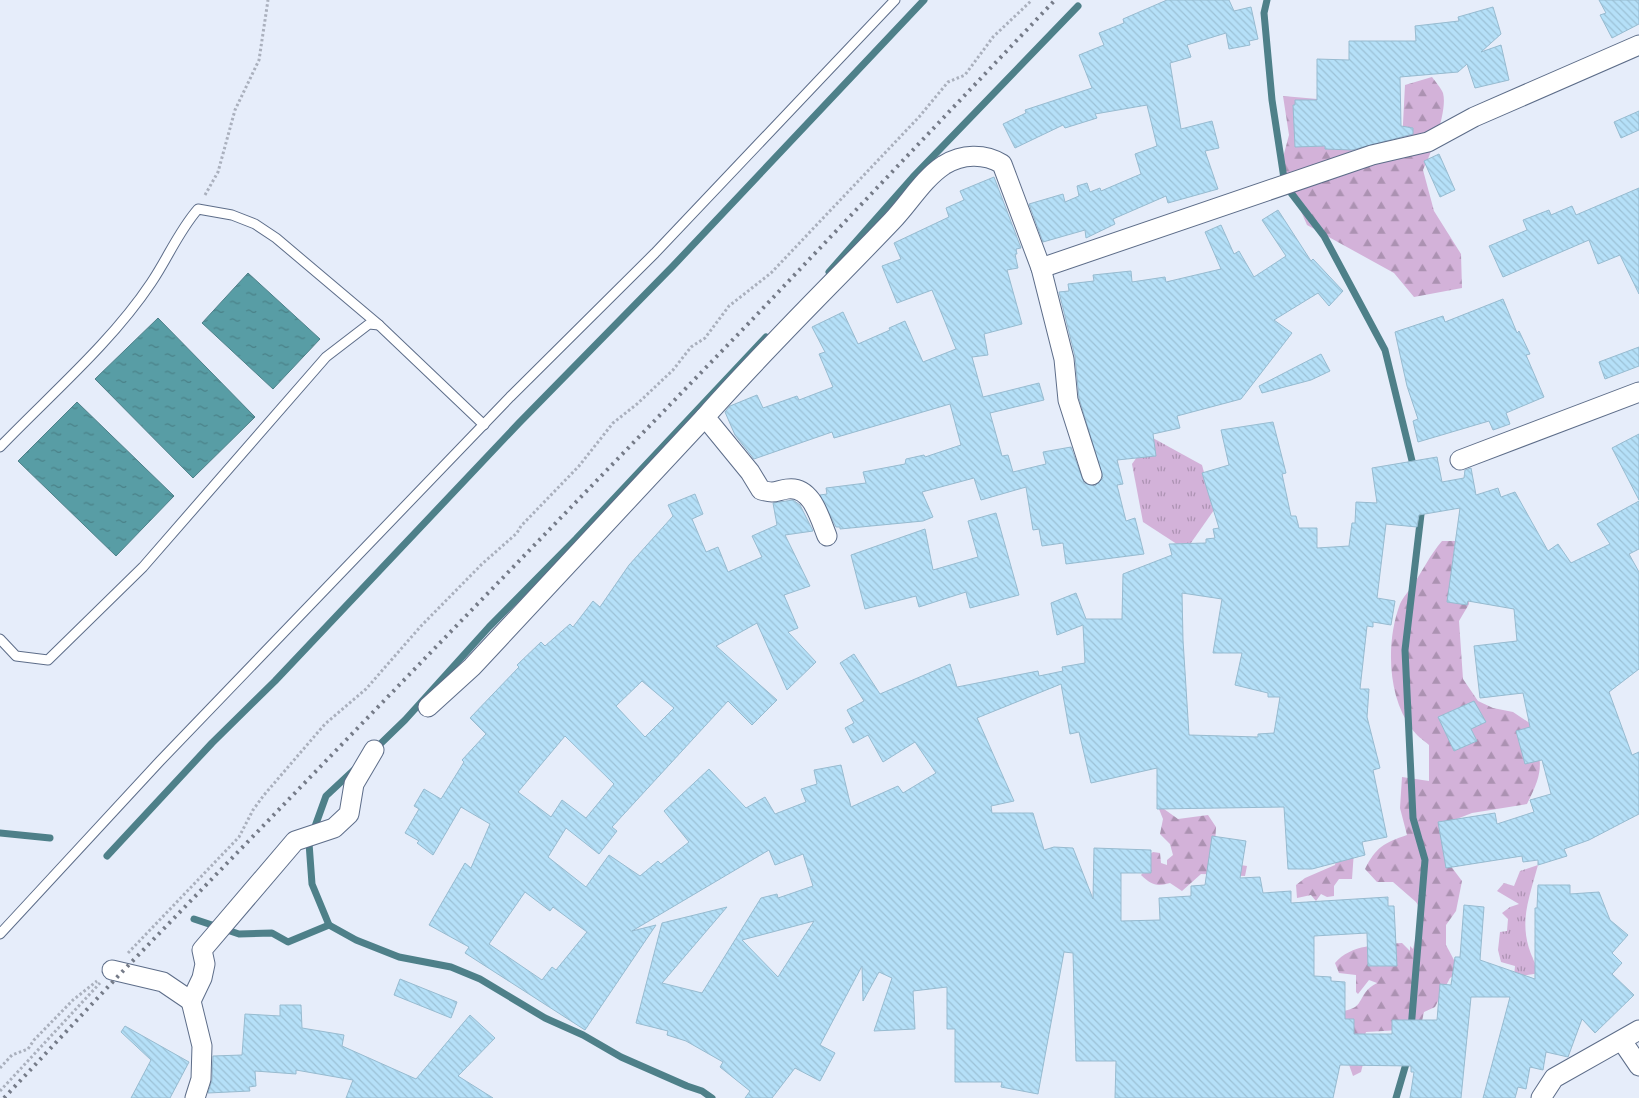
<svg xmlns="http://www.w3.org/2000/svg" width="1639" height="1098" font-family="Manrope,sans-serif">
<defs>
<pattern id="grass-tufts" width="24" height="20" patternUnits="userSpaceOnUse" patternTransform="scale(1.25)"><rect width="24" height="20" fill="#d3b2d9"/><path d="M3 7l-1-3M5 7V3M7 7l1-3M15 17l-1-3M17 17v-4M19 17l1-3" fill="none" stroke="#ac92b2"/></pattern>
<pattern id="forest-firs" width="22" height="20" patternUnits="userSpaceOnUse" patternTransform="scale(1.25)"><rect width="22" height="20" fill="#d3b2d9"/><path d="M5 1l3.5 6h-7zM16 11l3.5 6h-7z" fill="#ac92b2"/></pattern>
<pattern id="water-ripples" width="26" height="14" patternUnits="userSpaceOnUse" patternTransform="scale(1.25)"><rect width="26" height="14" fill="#589da5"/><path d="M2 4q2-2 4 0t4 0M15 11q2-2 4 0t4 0" fill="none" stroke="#4a8188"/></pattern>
<pattern id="building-back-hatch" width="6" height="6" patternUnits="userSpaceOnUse" patternTransform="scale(1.25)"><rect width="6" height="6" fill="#b5e0f8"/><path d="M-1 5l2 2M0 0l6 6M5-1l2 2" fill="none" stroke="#9cc1d6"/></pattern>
</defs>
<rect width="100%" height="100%" fill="#e6edfa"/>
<g fill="url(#grass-tufts)">
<path d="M1151,437L1202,465L1214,510L1186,550L1143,522L1132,464Z"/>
<path d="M1538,865C1526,909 1516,930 1540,973L1514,977L1515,966L1501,962L1498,950L1500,932L1507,931L1508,919L1502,913L1510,907L1519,904L1497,891L1504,883L1514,886L1520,871Z"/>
</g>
<g fill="url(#forest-firs)">
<path d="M1432,77C1435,81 1441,88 1443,93C1448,111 1431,154 1423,170L1434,211L1461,254L1462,288L1414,297L1394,273L1307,225L1281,165L1289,135L1283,96L1329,100L1353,109V153L1402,143L1405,85Z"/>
<path d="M1442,541H1462L1469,604L1459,621L1463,679L1478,701L1493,708L1513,712L1531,724C1542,762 1545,769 1527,804L1472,813L1449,822L1450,865L1462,881L1456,911L1446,925V945L1454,960L1463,969L1450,978L1435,1007L1424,1012L1422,1021L1417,1029L1366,1032L1360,1049L1363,1064L1361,1072L1353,1076L1330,1011C1370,1013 1353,995 1377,983L1369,980L1358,994L1356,992V975L1339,973L1335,963C1351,944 1379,945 1402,943L1410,951V946L1413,949L1422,911L1416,902L1393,882H1377L1365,869C1376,847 1384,843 1407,835L1400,808L1402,777L1429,781V745C1423,740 1416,735 1412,729C1387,697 1386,641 1400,604C1403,597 1409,591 1413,585C1423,570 1430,555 1442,541Z"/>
<path d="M1157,804L1178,819L1208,815L1216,827L1215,845L1228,863L1247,866L1245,876L1201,874L1182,891L1170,883C1156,887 1152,885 1141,875L1149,866V855L1153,852L1160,853L1161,863L1167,865V860L1173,855L1170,844L1160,834L1163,819Z"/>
<path d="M1338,849L1354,851L1352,879H1339L1334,886V896L1327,897L1321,894L1316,901L1311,895L1297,898L1296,885L1305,878L1335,865Z"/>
</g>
<g fill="url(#water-ripples)" stroke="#4e8089">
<path d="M248,273L320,339L273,389L202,323Z"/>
<path d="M158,318L255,417L193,478L95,379Z"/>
<path d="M77,402L174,496L116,556L18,461Z"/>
</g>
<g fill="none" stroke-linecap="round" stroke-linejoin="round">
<g stroke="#4e8089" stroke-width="7">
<path d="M1267,0L1264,13L1272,100L1285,185L1324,236L1385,350L1414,469"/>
<path d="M829,272L913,177L1078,6"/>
<path d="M374,750L405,720L489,627L576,539L766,337"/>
<path d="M356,768L326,796L309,843L312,884L329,925L356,940L399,957L451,967L480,979L545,1018L583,1035L621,1057L687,1086L702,1091L712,1098"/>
<path d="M0,833L50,838"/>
<path d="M107,856L212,743L275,681L519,423L673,266L924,0"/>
<path d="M194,919L239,934L272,933L288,942L329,925"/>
<path d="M1411,1029L1425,860L1413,818L1405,650L1422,506"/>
<path d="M1396,1098L1408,1057"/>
</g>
</g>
<g fill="url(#building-back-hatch)" stroke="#97bbd0" fill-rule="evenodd">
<path d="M1167,0H1229L1234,11L1251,7L1258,39L1249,41L1250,45L1229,49L1226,33L1187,45L1191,57L1170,63L1181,129L1212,121L1219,148L1205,151L1218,189L1168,203L1166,196L1113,219L1115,224L1086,238L1085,230L1043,242L1029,204L1063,194L1065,202L1079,196L1077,186L1087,183L1090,192L1100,188L1101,191L1141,174L1135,154L1157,146L1147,105L1095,114L1097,118L1065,128L1063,125L1015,148L1003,124L1026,113L1025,110L1092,88L1079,55L1104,45L1099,33L1124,23L1123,19Z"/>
<path d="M1599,0H1639V24L1612,38L1600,15L1606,13Z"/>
<path d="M1493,7L1501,34L1481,52L1501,45L1509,80L1475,88L1467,64L1458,72L1400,77L1401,126L1413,128V134L1352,150L1325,149V146L1295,147L1293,105H1295V100H1317V59L1349,60V41H1416L1415,26L1459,21L1458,17Z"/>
<path d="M1639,111V130L1621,138L1614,122Z"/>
<path d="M1439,154L1455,190L1440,197L1424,161Z"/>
<path d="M994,177L1021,248L1016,249L1017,254H1015L1018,268L1007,270L1022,324L984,334L988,355L972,357L983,397L1039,383L1044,400L990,413L1002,456L1008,455L1013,472L1046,464L1043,452L1071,447L1084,483L1095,486L1103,478L1079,398L1075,356L1059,292L1069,291L1068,284L1094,281L1093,275L1131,271L1132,282L1165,277L1166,282L1221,269L1205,232L1221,225L1234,254L1239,251L1254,277L1286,256L1262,220L1278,210L1311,261L1313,259L1343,291L1329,306L1318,293L1274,320L1292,333L1241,399L1177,416L1180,428L1153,434L1156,456L1117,460L1123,484L1117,485L1126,521L1135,518L1144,554L1066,564L1063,543L1042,546L1039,529L1033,530L1026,487L981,500L974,478L922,492L933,517L923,521L840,529V527H836L820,495L827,494L826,488L866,483L863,472L905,464L906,459L924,455L925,457L961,445L950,404L834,438L832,432L754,459L735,435L725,412L730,406L757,395L763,408L797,396L799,400L833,387L819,354L825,352L812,327L843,312L858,344L890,330L889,328L905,321L923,362L956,349L932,290L897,303L882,266L901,259L894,243L949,217L946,208L964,200L960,191Z"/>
<path d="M1639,188V294L1620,255L1598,264L1589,240L1503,277L1489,246L1527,230L1523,220L1549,210L1551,215L1572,206L1576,215Z"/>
<path d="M1503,299L1517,333L1519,331L1530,354L1526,355L1544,397L1506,413L1510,424L1493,430L1489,421L1418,442L1413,421L1418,419L1407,386L1395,332L1443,316L1445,322Z"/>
<path d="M1639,347V366L1605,379L1599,362Z"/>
<path d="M1321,354L1330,371L1311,380L1262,393L1259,386Z"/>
<path d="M1273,422L1286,473L1282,474L1291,516H1296L1299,528H1317V548L1349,546L1352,523H1355L1356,502L1377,503L1372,468L1437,457L1442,482L1464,478L1465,470L1471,468L1476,495L1498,488L1501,497L1515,492L1548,551L1558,544L1571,563L1610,544L1597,524L1639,501V549L1629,554L1639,572V669L1609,692L1632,755L1639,752V814L1589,840L1564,849L1567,856L1538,865V860L1523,862L1522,856L1446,868L1438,822L1495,813L1497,824L1534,812L1530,800L1551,794L1542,760L1525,764L1516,731L1530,727L1523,693L1480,698L1474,646L1517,641L1514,609L1468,601L1467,605L1447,602L1460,508L1419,515L1417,527L1386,524L1377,598L1395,601L1391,625L1373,622V627L1367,626L1360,689H1369L1367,717L1380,768L1373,770L1387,837L1362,842L1365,855L1312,869H1288L1284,807L1157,809V768L1091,783L1079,732L1070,734L1061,684L977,718L1014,801L991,806L992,813H1033L1044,850L1054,847L1073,848L1093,899L1094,848L1151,850V873H1121V921L1160,920L1159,898L1191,896V886L1205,885L1212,836L1246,841L1240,878L1260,877L1263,893L1291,891V903L1388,897V906H1394L1397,966H1368L1367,933L1314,936V976L1331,977V981L1345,982V1019H1354V1034H1392V1020H1437L1440,984L1451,985L1455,957H1460L1464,905L1484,907L1480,960L1535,979V908H1537L1538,885H1570V894L1599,892L1610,920L1628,935L1612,953L1622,963L1612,974L1634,995L1595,1033L1582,1019L1568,1057L1546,1052L1543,1070L1530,1067L1526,1089L1518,1087L1515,1098H1483L1510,997H1471L1461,1098H1410L1414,1072H1411V1066L1340,1065L1333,1098H1115L1116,1061H1076L1073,953L1064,952L1038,1094L1001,1087L1002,1082H955V1029H947V987L913,991L915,1029L874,1031L892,978L879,972L863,1001L862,966L820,1045L835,1053L820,1081L795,1068L772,1098H745L750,1091L720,1067L723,1062L686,1041L667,1035L668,1031L636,1023L662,923L727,907L662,983L702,993L761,898L777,894L778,898L813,886L803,854L775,865L769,850L632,931L656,925L585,1030L465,953L469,947L429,925L465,863L471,868L490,824L461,807L433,855L417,843L419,841L405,833L419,809L414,806L424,789L441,799L464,762L462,760L486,734L470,718L519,667L517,665L541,642L545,646L570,624L573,627L593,601L600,607L629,565L673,516L668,505L695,494L703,514L692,519L706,552L718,547L728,572L762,557L752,536L777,525L773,503L793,500L800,505L813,531L785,535L810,586L784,595L798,628L788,632L816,662L787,690L757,623L716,646L777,700L752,725L728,701L612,827L617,831L599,854L566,828L548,857L586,887L609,855L640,876L658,861L661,864L689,842L664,811L709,769L746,808L765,797L775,814L806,802L801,789L817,784L814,770L841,765L851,807L898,786L903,793L936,773L915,742L883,762L868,735L853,743L845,728L854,723L847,710L864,701L840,663L854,654L880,694L950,664L957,687L1038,671L1039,676L1063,671L1062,667L1085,663L1083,625L1057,635L1051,603L1076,593L1086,619H1122L1123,574L1172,555L1169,544L1206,543V539L1215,538L1213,529L1219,528L1202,473L1229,465L1221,430ZM1182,593L1222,599L1213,653H1242L1235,685L1268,693V697H1280L1274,733L1258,734V737L1189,735L1183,640ZM642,681L674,708L645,737L616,706ZM565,736L614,784L586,818L562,800L551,817L518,792ZM525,892L550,911L553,907L587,932L556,970L552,967L542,980L489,944ZM814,921L778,977L742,940Z"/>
<path d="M1639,434V500L1612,448Z"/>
<path d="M996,513L1019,595L970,608L966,592L919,607L916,596L865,609L851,555L925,529L933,570L978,557L968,521Z"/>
<path d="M1474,701L1486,722L1471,729L1477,741L1454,751L1438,717Z"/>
<path d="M400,979L457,1002L451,1018L394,995Z"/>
<path d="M280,1005H301L302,1028L344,1035L342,1046L416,1079L470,1015L495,1038L458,1076L493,1098H346L353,1080L296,1070V1074L255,1071L256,1086L249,1087L250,1091L208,1093L212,1080L213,1056L242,1055L245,1014L280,1016Z"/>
<path d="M125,1026L189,1062L170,1098H131L151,1060L121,1032Z"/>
</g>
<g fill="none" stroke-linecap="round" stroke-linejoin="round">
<g stroke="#5d6d89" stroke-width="11">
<g id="lane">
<path d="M0,447C50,395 111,343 151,283C168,258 178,232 198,209L232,215L255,224L276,238L379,325L484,425"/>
<path d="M0,639L16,656L48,660L143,567L326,357L369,324L379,325"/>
<path d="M0,934L160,761L510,397L655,253L895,0"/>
</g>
</g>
<g stroke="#5d6d89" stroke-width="21">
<g id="street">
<path d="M1041,268L1372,155L1428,142L1474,117L1639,45"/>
<path d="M1460,460L1639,392"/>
<path d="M827,536C820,519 812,485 787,489C775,491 775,494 761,490L750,472L705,417C765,349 830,286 892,221C910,202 923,179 944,165C962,154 984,153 1002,164L1041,268L1064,359L1068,400L1092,475"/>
<path d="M428,707L472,667L705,417"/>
<path d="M112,970L163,982L191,1001"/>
<path d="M1622,1041L1639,1066"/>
<path d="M195,1098L201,1079L202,1046L191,1001L202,978L205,964L202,950L295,841L334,828L349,814L354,784L374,750"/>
<path d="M1541,1098L1554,1078L1639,1030"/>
</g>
</g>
<g stroke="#aab0bd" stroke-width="3" stroke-dasharray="2.5 2.5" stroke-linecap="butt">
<path d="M205,195L218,172L235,110L259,60L268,0"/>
<path d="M128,953L239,837L253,810L264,795L325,724L366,689L421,626L482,564L517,533L521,526L579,466L613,423L637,404L673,370L691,347L705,338L729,306L771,273L919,117L948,82L965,75L993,37L1032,0"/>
<path d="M0,1068L12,1055L28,1049L34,1040L73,1000L97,981"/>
<path d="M0,1091L100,983"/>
</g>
<use href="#lane" stroke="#fff" stroke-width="9"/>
<use href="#street" stroke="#fff" stroke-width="19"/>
<path stroke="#757b88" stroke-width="4" stroke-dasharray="2.5 5" stroke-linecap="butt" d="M4,1098L121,973L748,324L1055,0"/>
</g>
</svg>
